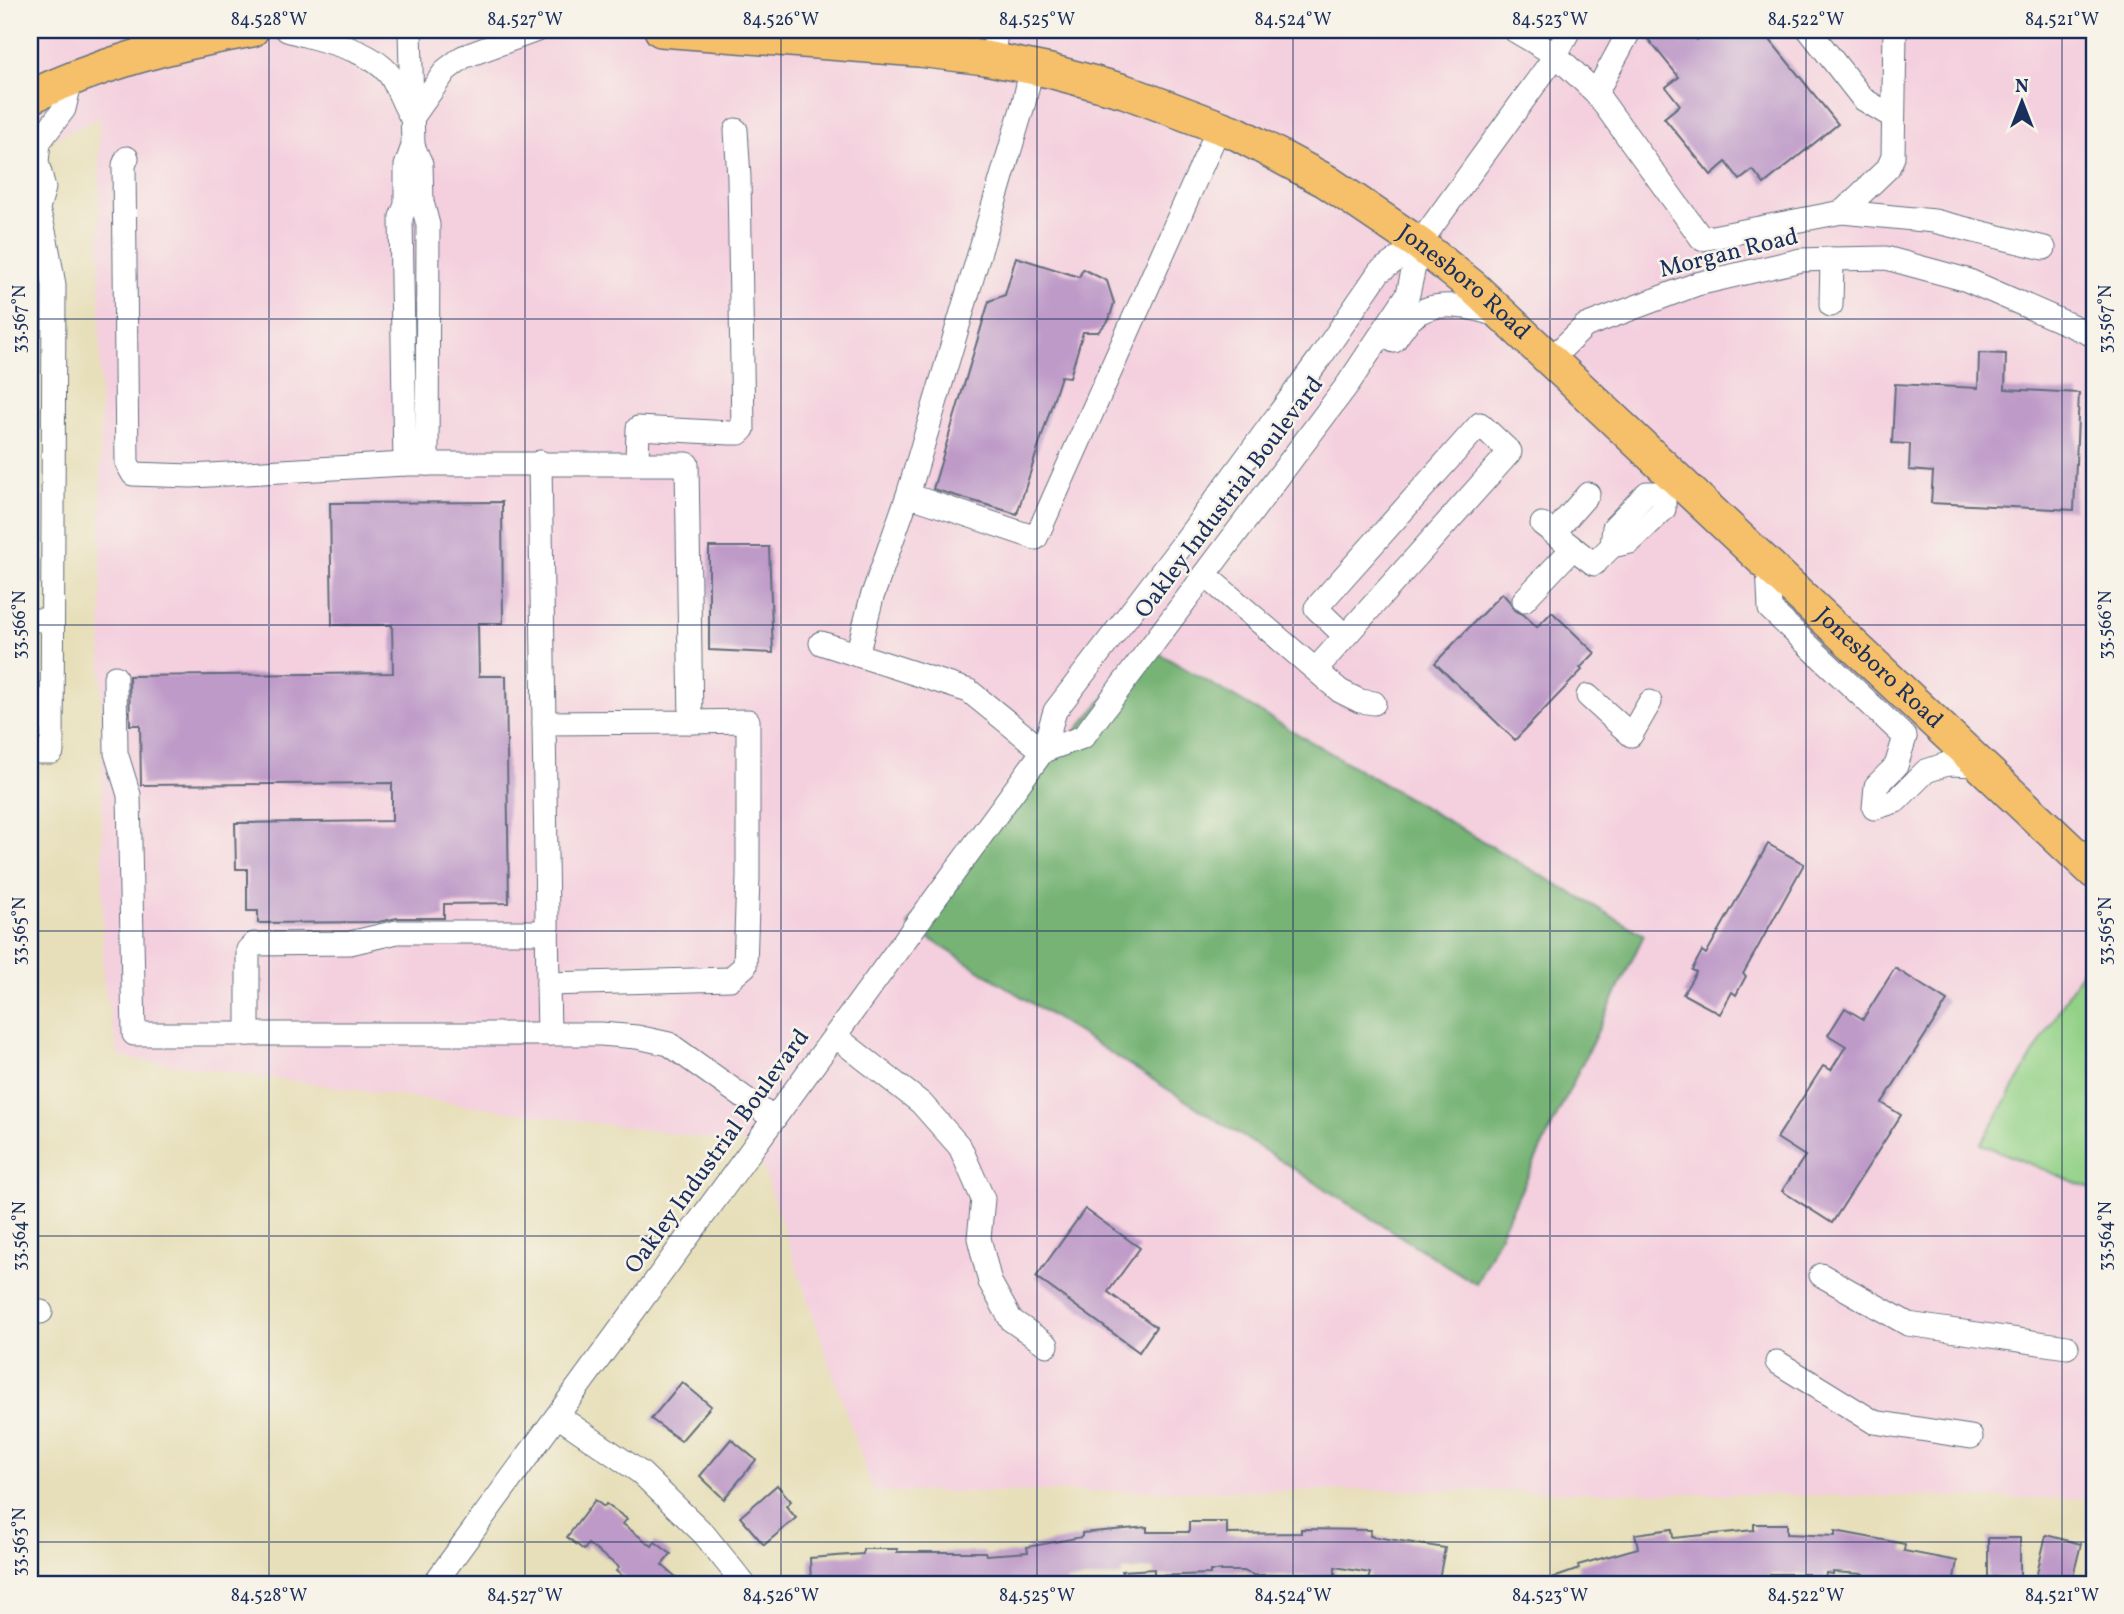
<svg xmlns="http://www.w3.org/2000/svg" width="2124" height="1614" font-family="Vollkorn,serif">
<rect width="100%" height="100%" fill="#f7f3e8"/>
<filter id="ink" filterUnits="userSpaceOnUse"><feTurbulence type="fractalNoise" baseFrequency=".0143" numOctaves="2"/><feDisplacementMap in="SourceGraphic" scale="14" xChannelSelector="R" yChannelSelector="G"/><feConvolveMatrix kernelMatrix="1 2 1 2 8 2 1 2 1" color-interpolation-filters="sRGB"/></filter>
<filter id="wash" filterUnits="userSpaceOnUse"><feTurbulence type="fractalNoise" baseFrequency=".00686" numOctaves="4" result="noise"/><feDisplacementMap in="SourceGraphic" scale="28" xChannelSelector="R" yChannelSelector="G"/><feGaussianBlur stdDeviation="1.57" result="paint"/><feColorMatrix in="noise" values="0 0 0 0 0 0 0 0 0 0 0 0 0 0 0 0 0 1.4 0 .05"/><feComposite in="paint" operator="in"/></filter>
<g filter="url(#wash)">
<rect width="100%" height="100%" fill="#e7dfb9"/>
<path fill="#f4cfde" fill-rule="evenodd" d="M30,30H2094V1499L1428,1490L873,1492L755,1145L119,1057L103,980L99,118L30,150ZM909,926L1644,935L1476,1284Z"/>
<path fill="#93d187" stroke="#578072" stroke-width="2" d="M2094,950V1190L1981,1144Z"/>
<path fill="#76b374" stroke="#487169" stroke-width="2" d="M1148,647L1644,935L1476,1284L908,925Z"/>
<g id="blocks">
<g fill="#be9ac8">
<path d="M1644,30H1689L1697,40L1711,30H1762L1838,124L1764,184L1753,170L1740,180L1726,162L1711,175L1664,118L1680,105L1666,87L1679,77L1643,33Z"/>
<path d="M1016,257L1079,277L1083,269L1107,281L1114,303L1109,320L1098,332H1083L1070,377L1061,376L1017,514L933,489L989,301L1005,295Z"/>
<path d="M1979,353L2006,354L2005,389L2079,393L2074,510L1931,503L1933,472L1909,470L1910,444L1892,443L1895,384L1978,388Z"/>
<path d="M502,502L503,623H478L479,676H506L509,903L444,904V918H397L378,922L258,923V911H247V869H236L235,823L392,821V783L141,785L140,725H130L129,676L393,673L392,625H332L330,503Z"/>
<path d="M709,547H769L773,653L709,650Z"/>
<path d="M1502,593L1510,602L1514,610L1523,614L1537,627L1552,612L1595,653L1580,668L1582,670L1515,740L1435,663Z"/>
<path d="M1768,844L1804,864L1743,974L1746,976L1736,995L1732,992L1720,1014L1683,994L1696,972L1692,970L1702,951L1706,954Z"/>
<path d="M1895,968L1947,1001L1882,1103L1901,1115L1832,1223L1782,1191L1805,1156L1777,1138L1823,1066L1831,1070L1846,1046L1828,1035L1845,1008L1863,1019Z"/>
<path d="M1085,1209L1140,1248L1108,1292L1156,1327L1139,1352L1036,1277Z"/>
<path d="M682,1382L711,1406L681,1441L651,1419Z"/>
<path d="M731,1439L756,1460L724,1499L700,1476Z"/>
<path d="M777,1485L791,1501L786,1506L796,1518L764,1545L740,1517Z"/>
<path d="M595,1500L604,1507L606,1504L627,1519L623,1524L652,1546L655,1542L671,1554L662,1565L684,1584H633L616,1571L619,1567L588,1544L584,1550L567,1537Z"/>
<path d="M1189,1522H1227V1534L1301,1533V1529L1371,1530L1370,1536L1445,1548L1438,1584H1391L1368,1580L1370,1573L1335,1567V1577L1253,1575L1244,1571H1210V1574L1154,1576V1569L1122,1571V1576L1067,1581L1068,1584H811L810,1558L863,1554V1549H897V1552H985L986,1555L1028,1552L1027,1547L1082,1537V1533L1147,1527V1532H1189Z"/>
<path d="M1754,1524H1787V1534L1835,1536V1531L1905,1544L1904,1551L1957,1561L1953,1584H1861L1863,1574L1833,1572V1574L1826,1573L1825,1580L1808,1579V1574H1770V1577H1736V1579L1720,1580L1681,1582V1584H1542V1582L1579,1569L1578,1565L1638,1548L1635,1534L1672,1529L1673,1538L1754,1530Z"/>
<path d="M2046,1535L2081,1544L2072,1580L2062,1578L2060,1584L2035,1582Z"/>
<path d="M1988,1538H2020V1578L1988,1577Z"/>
</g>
</g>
</g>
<g filter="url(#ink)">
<use href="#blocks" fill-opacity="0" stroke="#626d7e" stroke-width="2"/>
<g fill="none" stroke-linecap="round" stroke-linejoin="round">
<g stroke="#626d7e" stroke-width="25">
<g id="minor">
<path d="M287,30C319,40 369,48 390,75C399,89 403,105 412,118L446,70L463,57L537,30"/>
<path d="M1514,30L1556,55L1596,93L1702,239L1842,212L1934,221L2044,248"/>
<path d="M1809,30L1863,99L1893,117"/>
<path d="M993,59L996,30"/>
<path d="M1596,93L1630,30"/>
<path d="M413,146L421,164L422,202L428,225L427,464"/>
<path d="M127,158L124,165L127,463L133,474L191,476L405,464H687L691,722L544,723L540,462"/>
<path d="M30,192C45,221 48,253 54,285L52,752H30"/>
<path d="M38,208L44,188L37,162L39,142L64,109L71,79"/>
<path d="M1842,212L1888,168L1893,157L1895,30"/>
<path d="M1831,305L1832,259"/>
<path d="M1394,341C1399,334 1404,325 1411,319C1432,297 1476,307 1501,317"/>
<path d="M1550,360L1585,326L1697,284L1801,260L1832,259L1886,258L1967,280L2093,335"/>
<path d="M637,463L638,428L730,433H739L743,429L739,178L736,130"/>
<path d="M405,464L401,217L406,205V166L413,146L410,30"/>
<path d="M908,495L1036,538L1219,127"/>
<path d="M1542,524L1594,564L1612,546L1630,542L1664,509V493L1677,478"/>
<path d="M1554,533L1588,494"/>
<path d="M1612,546L1614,527L1647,493H1664"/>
<path d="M1768,565L1770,609L1905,737L1896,766L1876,786L1874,808L1896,801L1926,771L1947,764L1981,765"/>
<path d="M1205,575L1340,691L1360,701L1374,703"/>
<path d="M1524,600L1573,548"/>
<path d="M30,620H51"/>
<path d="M821,643L969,691L1043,751"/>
<path d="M857,655L872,597L908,495L1024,102L1032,67"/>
<path d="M1316,669L1510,452L1480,424L1316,608L1345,636"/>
<path d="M115,677L116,753L129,795L134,1034H601L637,1037L669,1044L774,1119"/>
<path d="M1588,696L1631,735L1650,702"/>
<path d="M30,702H52"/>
<path d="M544,723L548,984L730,979L745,966L748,877V721L691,722"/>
<path d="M1043,751L1083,737L1348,384L1408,294L1419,244"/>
<path d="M548,984L549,1034"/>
<path d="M248,1034V950L254,944L350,943L397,932H547"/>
<path d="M835,1036L921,1103L960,1147L983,1199L979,1238L990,1282L1011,1320L1047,1345"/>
<path d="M1821,1275L1908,1324L2067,1347"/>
<path d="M30,1311L41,1312"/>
<path d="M1777,1362L1874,1422L1971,1437"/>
<path d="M558,1416L641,1473L704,1534L744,1584"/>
<path d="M434,1584L1043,751L1055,711L1179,549L1320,358L1379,272L1419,244L1556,55L1569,30"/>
</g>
</g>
<g stroke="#626d7e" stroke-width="36">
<g id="highway">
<path id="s1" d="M661,30L919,50L985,58L1050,71L1124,91L1238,134L1326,181L1419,244L1473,287L2094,872"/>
<path d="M30,97C99,64 177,43 252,30"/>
</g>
</g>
<use href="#minor" stroke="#fff" stroke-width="23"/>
<use href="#highway" stroke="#f6c06b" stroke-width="33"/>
</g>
</g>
<path fill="none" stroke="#1b2f5e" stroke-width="2" stroke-opacity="0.45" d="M269,30V1584M525,30V1584M781,30V1584M1037,30V1584M1293,30V1584M1550,30V1584M1806,30V1584M2062,30V1584M30,319H2094M30,625H2094M30,931H2094M30,1236H2094M30,1542H2094"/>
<g text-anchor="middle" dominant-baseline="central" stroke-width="5" stroke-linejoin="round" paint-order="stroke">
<g font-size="24" fill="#1b2f5e" stroke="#f7f3e8">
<text transform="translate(1729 254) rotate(-14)">Morgan Road</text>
<text stroke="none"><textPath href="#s1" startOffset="861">Jonesboro Road</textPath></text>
<text transform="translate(1230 498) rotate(-53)">Oakley Industrial Boulevard</text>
<text stroke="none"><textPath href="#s1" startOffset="1428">Jonesboro Road</textPath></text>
<text transform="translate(718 1152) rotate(-54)">Oakley Industrial Boulevard</text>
</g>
</g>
<rect width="2124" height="1614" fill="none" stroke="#f7f3e8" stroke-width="77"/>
<g transform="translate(2022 102)" stroke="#f7f3e8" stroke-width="5" paint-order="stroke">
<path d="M0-5L12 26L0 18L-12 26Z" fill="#1b2f5e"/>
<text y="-10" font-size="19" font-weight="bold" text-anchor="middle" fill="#1b2f5e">N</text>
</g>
<rect x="38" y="38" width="2048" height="1538" fill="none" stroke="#1b2f5e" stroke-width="2.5"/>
<g font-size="18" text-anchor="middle" fill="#1b2f5e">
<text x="269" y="25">84.528°W</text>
<text x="525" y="25">84.527°W</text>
<text x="781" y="25">84.526°W</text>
<text x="1037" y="25">84.525°W</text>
<text x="1293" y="25">84.524°W</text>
<text x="1550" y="25">84.523°W</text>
<text x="1806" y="25">84.522°W</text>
<text x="2062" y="25">84.521°W</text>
<text transform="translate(19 319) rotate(-90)" y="6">33.567°N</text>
<text transform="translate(2105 319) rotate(-90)" y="6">33.567°N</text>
<text transform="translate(19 625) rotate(-90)" y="6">33.566°N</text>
<text transform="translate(2105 625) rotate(-90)" y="6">33.566°N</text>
<text transform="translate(19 931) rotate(-90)" y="6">33.565°N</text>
<text transform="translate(2105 931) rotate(-90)" y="6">33.565°N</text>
<text transform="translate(19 1236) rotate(-90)" y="6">33.564°N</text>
<text transform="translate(2105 1236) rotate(-90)" y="6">33.564°N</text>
<text transform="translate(19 1542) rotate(-90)" y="6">33.563°N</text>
<text x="269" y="1601">84.528°W</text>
<text x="525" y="1601">84.527°W</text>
<text x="781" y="1601">84.526°W</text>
<text x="1037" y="1601">84.525°W</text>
<text x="1293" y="1601">84.524°W</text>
<text x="1550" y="1601">84.523°W</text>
<text x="1806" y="1601">84.522°W</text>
<text x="2062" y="1601">84.521°W</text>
</g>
</svg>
